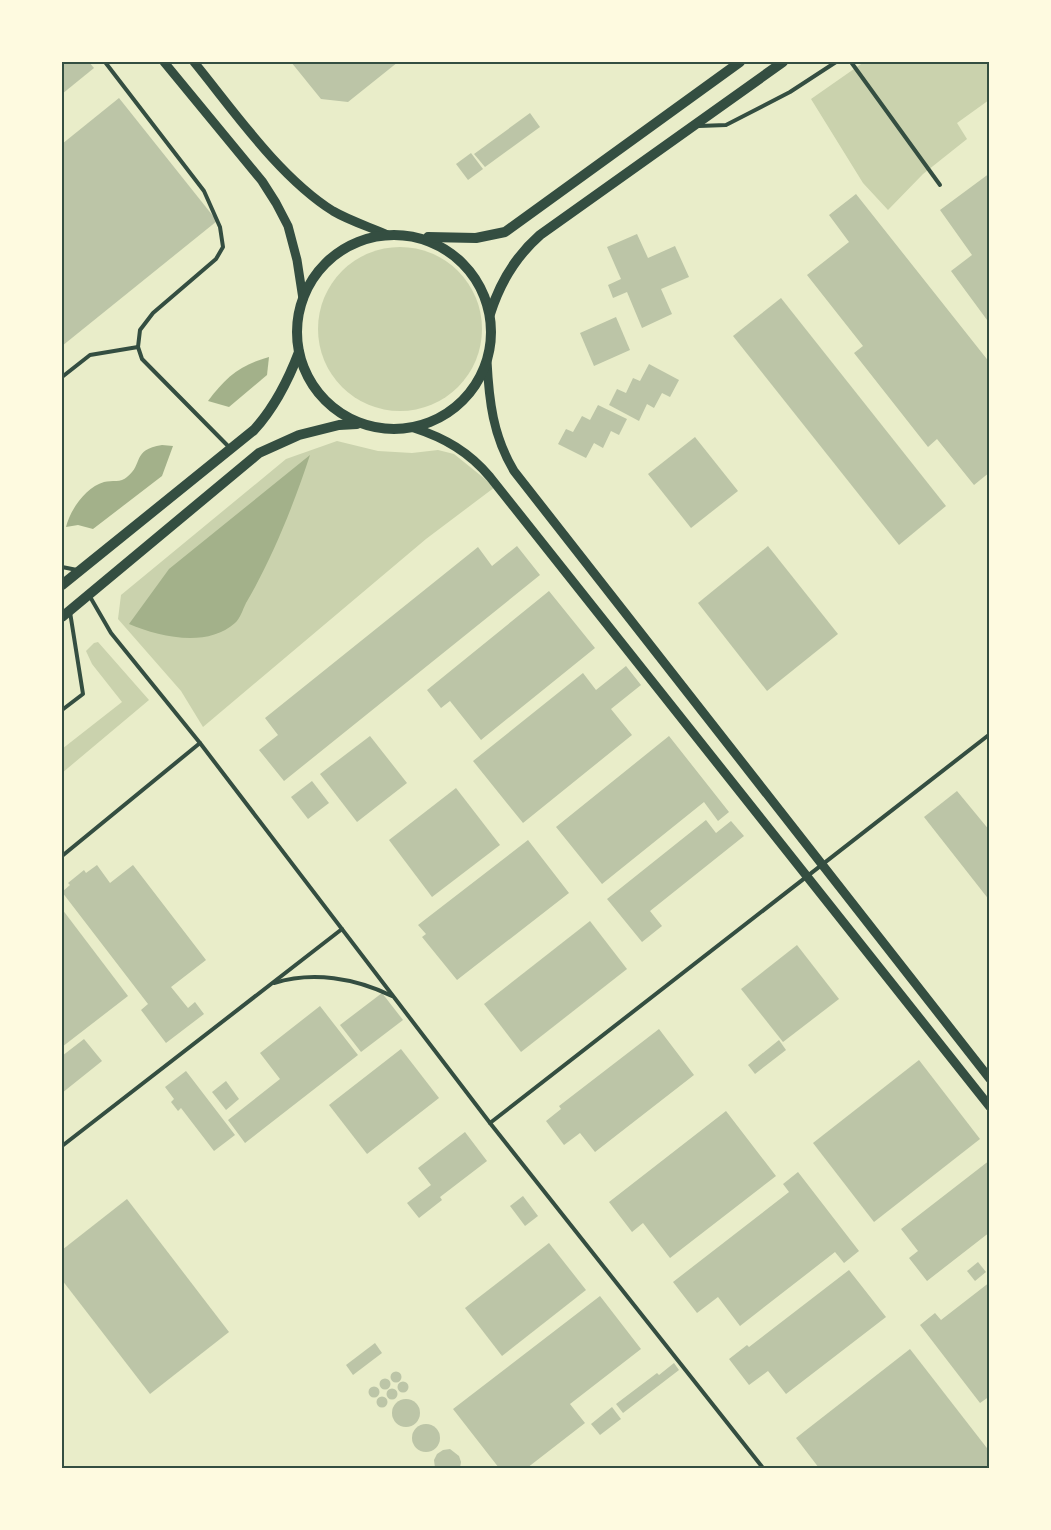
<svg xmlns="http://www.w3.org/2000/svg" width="1051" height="1530" font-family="Overpass,sans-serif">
<rect width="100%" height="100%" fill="#e9edc9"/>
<g fill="#cad2ad">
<path d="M864,62H989V100L957,123L967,139L923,174L888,210L863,183L811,99Z"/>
<circle cx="400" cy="329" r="82"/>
<path d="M337,441L378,451L412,453L438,450L454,454L495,487L426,539L203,727L181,691L118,619L121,595L286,459Z"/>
<path d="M98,642L149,700L62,773V749L122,702L92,664L86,651L94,643Z"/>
</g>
<g fill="#a3b18a">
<path d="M269,357L267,375L229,407L208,401C226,377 240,365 269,357Z"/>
<path d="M162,445L173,446L162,476L93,529L78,525L66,527C70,510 86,487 104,482C112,480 121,483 127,477C144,464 131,450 162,445Z"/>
<path d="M310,455C294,504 272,559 246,603C243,609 240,619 235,623C207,648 160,637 129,624L169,569Z"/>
</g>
<g fill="#bcc5a7">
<path d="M62,62H89L94,68L62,94Z"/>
<path d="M291,62H398L348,102L321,99Z"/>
<path d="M119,98L217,221L62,346V144Z"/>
<path d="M530,113L540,127L485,167L474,154Z"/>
<path d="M471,153L483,169L468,180L456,164Z"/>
<path d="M990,173V324L951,271L972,255L940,210Z"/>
<path d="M856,194L990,363V472L974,485L937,439L928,447L854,353L863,346L807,275L849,242L829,215Z"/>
<path d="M637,234L648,258L675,246L689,277L661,289L672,314L642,328L627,292L613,298L608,285L621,279L607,247Z"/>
<path d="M781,298L946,506L899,545L733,336Z"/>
<path d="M616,317L630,350L594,366L580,333Z"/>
<path d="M649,364L679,380L670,397L662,393L654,408L647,404L639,421L609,405L617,389L626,393L633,378L640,381Z"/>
<path d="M598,405L627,419L619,435L611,431L603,448L594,443L586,458L558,444L566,429L573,432L582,416L590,420Z"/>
<path d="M695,437L738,491L691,528L648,474Z"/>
<path d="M517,546L540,575L284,781L259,750L278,735L265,718L478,547L492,566Z"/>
<path d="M768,546L838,634L767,691L698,603Z"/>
<path d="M549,591L595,648L481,740L450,701L441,708L427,690Z"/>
<path d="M626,666L641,685L611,709L632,735L523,823L473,761L583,673L596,690Z"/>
<path d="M370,736L407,783L357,822L320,774Z"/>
<path d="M669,736L729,812L718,821L704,802L602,884L556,827Z"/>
<path d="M312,781L329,803L308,819L291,797Z"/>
<path d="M456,788L500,845L432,897L389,840Z"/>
<path d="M957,791L990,831V901L924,817Z"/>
<path d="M706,820L716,833L731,821L744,836L650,911L662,926L642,942L607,899Z"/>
<path d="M528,840L569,893L457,980L422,937L426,934L418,925Z"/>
<path d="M97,865L110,883L133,865L206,960L171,987L188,1008L195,1002L204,1014L166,1043L141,1010L148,1004L62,892L70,885L68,883L84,870L86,873Z"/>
<path d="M62,909L128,996L62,1047Z"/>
<path d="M590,921L627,969L521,1052L484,1004Z"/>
<path d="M797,945L839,999L783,1042L741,989Z"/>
<path d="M382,993L403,1020L361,1052L340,1025Z"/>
<path d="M320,1006L358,1055L245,1143L228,1120L280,1079L260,1053Z"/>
<path d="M659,1029L694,1075L595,1152L580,1133L564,1145L546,1121L561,1109L559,1106Z"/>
<path d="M84,1039L102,1061L62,1093V1056Z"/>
<path d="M779,1040L786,1050L755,1074L748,1065Z"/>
<path d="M401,1049L439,1098L367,1154L329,1105Z"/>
<path d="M919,1060L980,1139L874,1222L813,1143Z"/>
<path d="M186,1071L235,1135L214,1151L181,1108L178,1111L171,1102L174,1099L165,1087Z"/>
<path d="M226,1081L239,1099L226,1110L212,1092Z"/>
<path d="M726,1111L776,1176L670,1258L643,1223L632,1232L609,1202Z"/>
<path d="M465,1132L487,1161L440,1197L442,1200L419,1218L407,1203L431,1185L418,1168Z"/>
<path d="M990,1160V1232L927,1281L909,1258L918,1251L901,1229Z"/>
<path d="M798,1172L859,1251L844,1263L835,1252L740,1326L718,1297L697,1313L673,1282L789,1192L783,1184Z"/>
<path d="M523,1196L538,1216L525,1226L510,1206Z"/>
<path d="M127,1199L229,1332L150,1394L62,1280V1250Z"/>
<path d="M549,1243L586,1290L502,1356L465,1308Z"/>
<path d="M978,1262L986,1272L975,1281L967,1271Z"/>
<path d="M849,1270L886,1317L786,1394L768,1371L749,1385L729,1359L747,1345L749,1347Z"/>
<path d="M990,1282V1396L980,1403L920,1325L935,1313L941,1320Z"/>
<path d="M600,1296L641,1349L570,1404L585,1423L527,1468H499L453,1409Z"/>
<path d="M375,1343L382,1353L353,1375L346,1365Z"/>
<path d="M910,1349L990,1452V1468H819L796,1438Z"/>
<path d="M674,1363L679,1370L623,1413L616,1404L657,1373L659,1375Z"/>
<circle cx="396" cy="1377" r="5.5"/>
<circle cx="385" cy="1384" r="5.5"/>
<circle cx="403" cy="1387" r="5.5"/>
<circle cx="374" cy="1392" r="5.5"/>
<circle cx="392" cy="1394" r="5.5"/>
<circle cx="382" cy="1402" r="5.5"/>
<circle cx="406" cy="1413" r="14"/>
<path d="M612,1407L621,1419L600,1435L591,1424Z"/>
<circle cx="426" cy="1438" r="14"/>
<path d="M450,1449L459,1456L461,1462L460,1468H435L434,1460L437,1454L443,1450Z"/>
</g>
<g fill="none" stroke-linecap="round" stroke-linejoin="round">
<g stroke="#344e41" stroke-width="4">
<path d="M105,62L204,191L220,227L223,247L216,259L153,313L140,330L138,347L142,359L229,447"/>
<path d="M851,62L940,185"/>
<path d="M699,126L726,125L790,92L836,62"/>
<path d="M62,377L90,355L138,347"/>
<path d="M62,567L77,570"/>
<path d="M89,595L111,633L200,743L490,1123L763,1468"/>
<path d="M62,710L83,694L70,612"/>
<path d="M62,856L200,743"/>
<path d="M274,983C313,971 355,978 392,996"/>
<path d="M490,1123L990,734"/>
<path d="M62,1146L342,929"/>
</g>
<g stroke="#344e41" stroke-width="9">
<path d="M164,62L262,181L276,203L288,226L297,260L303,299"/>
<path d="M194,62C234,111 279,177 333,211C350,221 370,227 388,235"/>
<path d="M487,361C489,401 493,436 514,471L990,1079"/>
<path d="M414,428C445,438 469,452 490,477L990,1107"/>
</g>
<g stroke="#344e41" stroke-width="10">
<circle cx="394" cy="332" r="97"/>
<path d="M428,237L476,238L505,232L740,62"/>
<path d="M490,314C500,282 515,257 540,235L783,62"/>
<path d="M62,585L254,430C275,407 288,381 299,352"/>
<path d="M62,617L259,453L299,435L339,425L357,424"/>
</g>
</g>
<rect width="1051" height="1530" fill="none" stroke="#fefae0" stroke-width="126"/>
<rect x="63" y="63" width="925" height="1404" fill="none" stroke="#344e41" stroke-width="2"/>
</svg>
